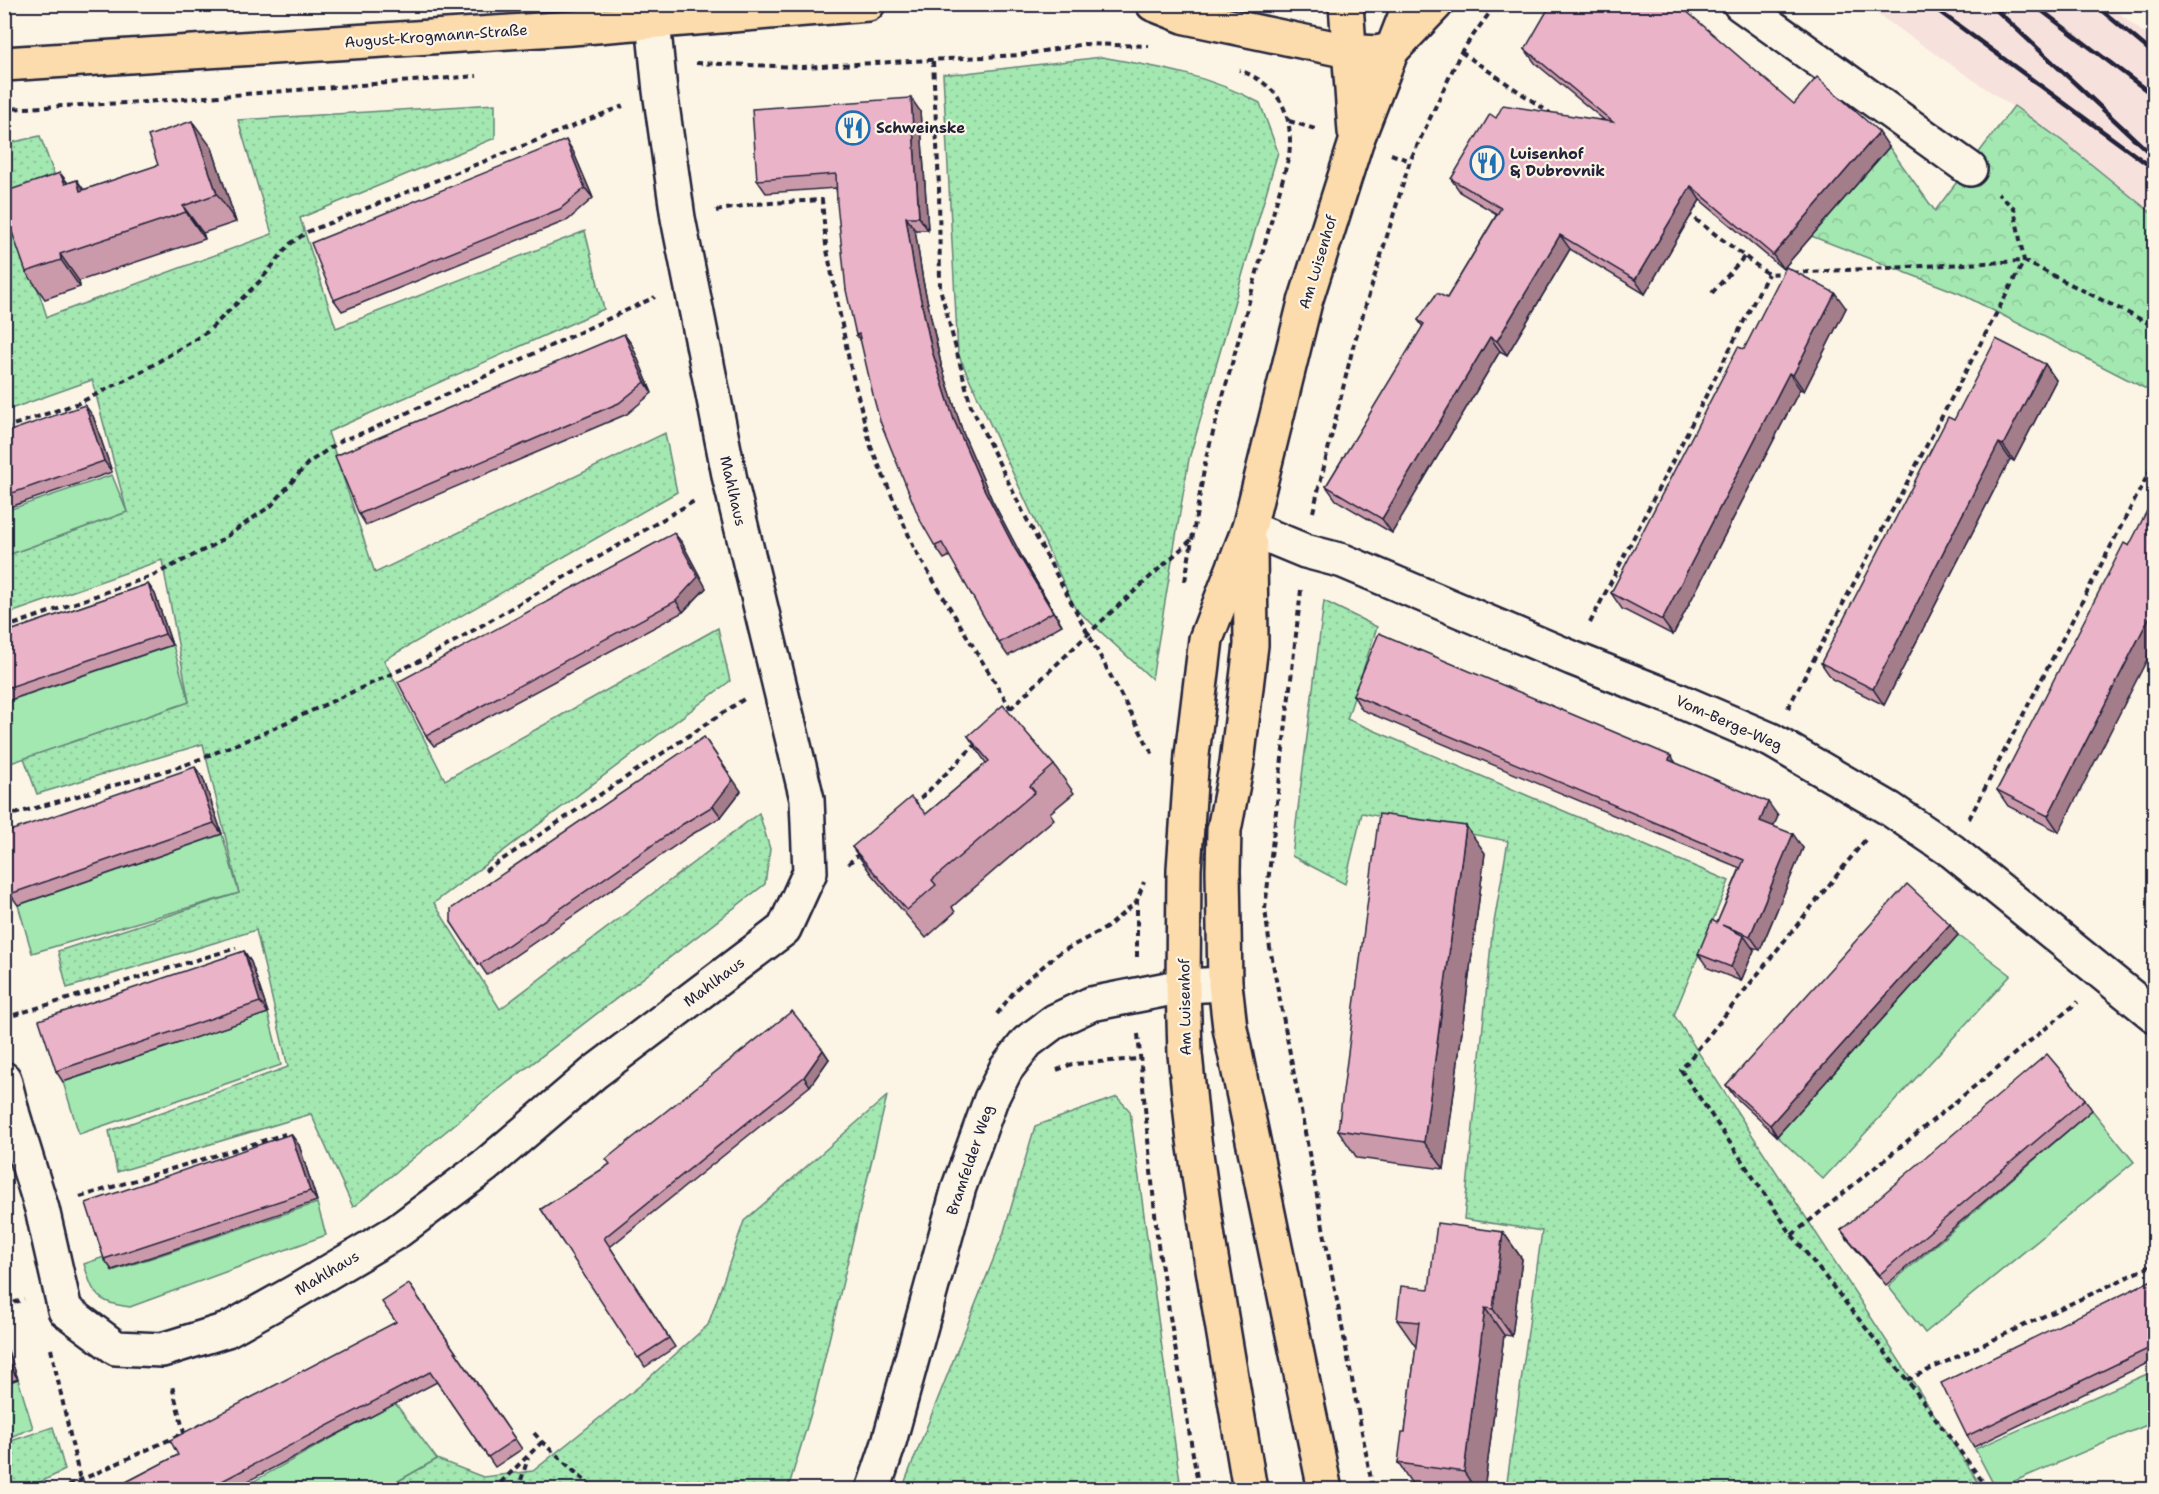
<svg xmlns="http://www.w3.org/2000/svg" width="2159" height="1494" font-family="'Shantell Sans',sans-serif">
<defs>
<pattern id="forest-crowns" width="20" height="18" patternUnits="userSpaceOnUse" patternTransform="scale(1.5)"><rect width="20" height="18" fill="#a3e7b1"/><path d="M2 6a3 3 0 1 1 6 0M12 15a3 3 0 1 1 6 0" fill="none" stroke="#8cc699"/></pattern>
<pattern id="park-dots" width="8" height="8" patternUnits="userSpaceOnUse" patternTransform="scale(1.5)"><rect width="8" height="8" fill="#a3e7b1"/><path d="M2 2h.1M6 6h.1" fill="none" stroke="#8cc699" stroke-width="1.8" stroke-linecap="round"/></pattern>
</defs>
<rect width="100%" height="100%" fill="#fcf5e5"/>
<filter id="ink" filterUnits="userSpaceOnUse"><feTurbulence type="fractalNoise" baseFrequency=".0167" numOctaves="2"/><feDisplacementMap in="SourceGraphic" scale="12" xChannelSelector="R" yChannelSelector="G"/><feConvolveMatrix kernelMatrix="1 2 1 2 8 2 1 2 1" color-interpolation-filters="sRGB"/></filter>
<g filter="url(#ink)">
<path fill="#f7e1dc" d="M1864,5H2109L2154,41V215L2061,140Z"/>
<path fill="url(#forest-crowns)" stroke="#628476" stroke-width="1.5" d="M2014,106L2061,140L2154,215V393L1961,294L1811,236L1889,147L1935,211Z"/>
<g fill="url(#park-dots)" stroke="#628476" stroke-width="1.5">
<path d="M1102,57C1159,67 1208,75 1260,103L1278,152L1189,459L1152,679L1075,608L958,354L943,74L966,73Z"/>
<path d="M495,104V138L300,218L336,328L585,231L604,309L328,432L375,573L665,433L677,492L384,660L445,780L718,628L730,681L434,903L500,1009L759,813L770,849L765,884L477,1106L353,1207L311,1114L117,1172L109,1131L288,1067L256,930L67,988L58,951L239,893L203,744L37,794L24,758L189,702L162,560L5,615V556L127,512L92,380L5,411V144L40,136L63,198L14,216L47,317L272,234L238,120Z"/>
<path d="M1324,601L1377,627L1347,719L1729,881L1674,1015L1983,1489H1506L1542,1231L1464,1219L1492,934L1508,841L1362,813L1345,884L1292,856Z"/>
<path d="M887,1096L814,1403L788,1489H384L437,1459L483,1477L533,1471L642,1384L708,1325L744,1221Z"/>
<path d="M1117,1097L1130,1111L1181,1489H902L1003,1235L1035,1126Z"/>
<path d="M53,1427L65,1470L26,1489H5V1443Z"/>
</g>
<g fill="#a3e7b1" stroke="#628476" stroke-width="1.5">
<path d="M112,475L127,512L5,556V511Z"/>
<path d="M173,645L189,702L5,765V702Z"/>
<path d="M222,834L239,893L32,953L18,905Z"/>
<path d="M1958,935L2011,975L1823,1179L1777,1136Z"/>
<path d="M268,1013L281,1065L79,1134L63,1082Z"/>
<path d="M2092,1110L2134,1162L1925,1333L1888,1286Z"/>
<path d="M317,1203L326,1235L130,1307C96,1302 94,1296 84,1264L107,1256L112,1271Z"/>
<path d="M2154,1371V1422L1996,1489L1975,1449Z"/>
<path d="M18,1379L33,1428L5,1439V1384Z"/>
<path d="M395,1403L437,1459L384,1489L238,1490Z"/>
</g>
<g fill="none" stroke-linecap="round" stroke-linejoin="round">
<g stroke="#22223b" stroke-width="38">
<g id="minor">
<path d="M1740,4L1970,169"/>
<path d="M1249,528L1305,551L1343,561L1572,658L1673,698L1771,740L1890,809L1952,851L2154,1015"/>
<path d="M4,1079L13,1115L42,1209L65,1310L116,1348L162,1350L227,1330L295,1292L398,1231L486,1165L595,1072L784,929L810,872L807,799L730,480L678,218L660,91L653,21"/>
<path d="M873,1490L888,1446L959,1187L991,1099L1006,1069L1027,1042L1055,1021L1091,1004L1183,986L1225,984"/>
</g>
</g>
<g stroke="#22223b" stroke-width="38">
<g id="major">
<path d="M1153,4L1186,17L1348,51L1377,53L1393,49L1436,4"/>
<path d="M1346,4L1355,132"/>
<path d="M4,64L572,28L868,4"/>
<path d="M1250,545L1251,645L1237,763L1224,830L1223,871L1225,984L1230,1028L1240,1077L1325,1490"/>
<path d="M1250,1490L1209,1245L1193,1133L1185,1054L1183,986L1184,869L1192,755L1206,639L1249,528L1305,302L1356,142L1410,4"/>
</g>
</g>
<g stroke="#22223b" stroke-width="4" stroke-dasharray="6 4.5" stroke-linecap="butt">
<path d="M177,4L179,14"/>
<path d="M1461,52L1550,113"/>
<path d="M933,61L939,186L940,288L971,406L1024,514L1153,755"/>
<path d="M696,63L802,67L1020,55L1084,44L1149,46"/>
<path d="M4,109L143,102L477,76"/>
<path d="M1289,121L1315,129"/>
<path d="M1391,154L1410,161"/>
<path d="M716,211L753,204L822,200L826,245L850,365L871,447L915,550L1011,709"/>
<path d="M1687,213L1768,274L2024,261L2154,326"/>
<path d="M1712,293L1745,256"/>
<path d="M4,428L79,403L143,371L207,332L260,281L290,244L307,232L623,106"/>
<path d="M1313,512L1353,347L1410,161L1461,52L1496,4"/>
<path d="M1185,581L1206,458L1289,156C1294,114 1280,85 1239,70"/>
<path d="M1301,590L1265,909L1270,948L1373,1490"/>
<path d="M1590,623L1768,274"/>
<path d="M4,628L154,575L214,545L272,505L308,463L342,440L368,431L655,297"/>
<path d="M1788,708L2024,261L2014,208L1998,194"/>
<path d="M1010,709L1106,617L1191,540"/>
<path d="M913,806L978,742"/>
<path d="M4,817L185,765L259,735L426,658L696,500"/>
<path d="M1969,819L2154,463"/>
<path d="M1865,840L1681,1070L1792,1235L1907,1380L1989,1490"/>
<path d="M848,864L860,853"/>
<path d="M485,871L744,699"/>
<path d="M1137,957V900L1144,882"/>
<path d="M997,1014L1016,989L1059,953L1106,928L1137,901"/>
<path d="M4,1018L236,948"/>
<path d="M1138,1034L1158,1245L1199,1490"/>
<path d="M1057,1070L1072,1064L1139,1059"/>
<path d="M80,1197L285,1134"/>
<path d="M1792,1235L2078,1002"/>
<path d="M4,1306L24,1299"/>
<path d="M51,1349L80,1480"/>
<path d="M1907,1380L2147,1268L2154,1253"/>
<path d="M534,1433L542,1442L595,1490"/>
<path d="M1530,1484L1589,1490"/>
<path d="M59,1490L184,1433L172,1386"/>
<path d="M493,1490L542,1442"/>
<path d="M518,1490L528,1458"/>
<path d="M2140,1490L2154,1487"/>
</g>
<use href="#minor" stroke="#fcf5e5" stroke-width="33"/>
<use href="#major" stroke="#fcdcac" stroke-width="33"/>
<g stroke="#22223b" stroke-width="4.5">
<path d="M1929,4L2154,169"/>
<path d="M1990,4L2154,157"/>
<path d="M2033,4L2154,96"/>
<path d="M2094,4L2154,54"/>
</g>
</g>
<g fill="#ca9aab" stroke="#22223b" stroke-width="1.5">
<path d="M1525,49L1794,104L1889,147L1783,269L1700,200L1645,294L1570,249L1507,355L1500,351L1392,533L1336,500L1326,486L1423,327L1418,320L1447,298L1497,214L1461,193L1451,179L1496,118L1604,120L1535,63Z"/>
<path d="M920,111L928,230H915L923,281L941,364L963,433L992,500L1024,561L1062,625L1008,656L999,643L950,556L944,559L935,546L861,341L856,335L836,188L766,193L757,180Z"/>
<path d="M212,148L236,222L203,233L205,239L79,281L80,287L45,299L26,272L60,173L68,183L77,180L83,190Z"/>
<path d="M573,151L593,198L568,220L342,311L334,300Z"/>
<path d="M1846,308L1804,391L1800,389L1673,635L1622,609L1611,593L1744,349Z"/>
<path d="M624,334L632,345L652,393L627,414L366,525L359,514Z"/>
<path d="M2045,364L2056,380L2014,461L2010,459L1884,705L1832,679L1821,663L1954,420Z"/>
<path d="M93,416L112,472L4,509V433Z"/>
<path d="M674,533L682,543L706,588L683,612L434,746L426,736Z"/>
<path d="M2129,546L2059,832L2008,806L1997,790Z"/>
<path d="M148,584L155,594L172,645L4,702V633Z"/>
<path d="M1353,695L1677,764L1778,816L1773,826L1803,848L1760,950L1752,947L1754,950L1741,981L1708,968L1698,954L1717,923L1740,868L1362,710Z"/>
<path d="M968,736L1054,765L1074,793L1050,813L1054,819L952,907L955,912L926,938L872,875L852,847L926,814L986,763Z"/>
<path d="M203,778L222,834L18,905L10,894Z"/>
<path d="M741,791L721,817L691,835L487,975L451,922Z"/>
<path d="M1485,853L1444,1169L1357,1158L1338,1130Z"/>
<path d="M1958,935L1777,1136L1734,1096L1726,1085Z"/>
<path d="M244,951L251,962L268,1013L63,1082L56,1071Z"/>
<path d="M823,1050L829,1059L810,1086L610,1247L675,1347L645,1367L541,1209Z"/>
<path d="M2085,1099L2092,1110L1886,1285L1848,1240L1841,1230Z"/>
<path d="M299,1145L317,1201L112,1270L104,1259Z"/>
<path d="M1503,1232L1522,1259L1512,1336L1504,1335L1484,1490H1416L1398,1463L1405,1432L1416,1347L1397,1320L1429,1289Z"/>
<path d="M2154,1279V1360L1974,1447L1967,1436Z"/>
<path d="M409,1284L522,1449L495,1467L437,1382L231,1490H111L178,1455L396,1322Z"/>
<path d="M4,1340L18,1379L4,1384Z"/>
</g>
<g fill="#a47d8b" stroke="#22223b" stroke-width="1.5">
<path d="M911,98L920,111L928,230L919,217Z"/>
<path d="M192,121L212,148L236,222L217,194Z"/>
<path d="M1879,132L1889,147L1783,269L1773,255Z"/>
<path d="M566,140L573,151L593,198L585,188Z"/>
<path d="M60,173L80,200L65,184Z"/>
<path d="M77,180L96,207L80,191Z"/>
<path d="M1691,186L1700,200L1645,294L1635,280Z"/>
<path d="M183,206L203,233L205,239L186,212Z"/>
<path d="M906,217L915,230L923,281L941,364L963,433L992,500L1024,561L1062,625L1053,612L1015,549L983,487L954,420L932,351L914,268Z"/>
<path d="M1560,235L1570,249L1507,355L1497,341Z"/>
<path d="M60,254L79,281L80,287L61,260Z"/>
<path d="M1835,293L1846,308L1804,391L1793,375Z"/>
<path d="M624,334L632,345L652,393L645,382Z"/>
<path d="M1490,337L1500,351L1392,533L1382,519Z"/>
<path d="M2045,364L2056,380L2014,461L2003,445Z"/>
<path d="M1789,373L1800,389L1673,635L1662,620Z"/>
<path d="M85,405L93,416L112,472L104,461Z"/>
<path d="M1999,443L2010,459L1884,705L1873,689Z"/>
<path d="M674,533L682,543L706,588L683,612L676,601Z"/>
<path d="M148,584L155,594L172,645L165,634Z"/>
<path d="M2154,608V646L2059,832L2048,816Z"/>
<path d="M704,737L741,791L721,817L713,806Z"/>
<path d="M1671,756L1681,770L1669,760Z"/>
<path d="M195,767L203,778L222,834L214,823Z"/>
<path d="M1768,802L1778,816L1770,835L1760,821Z"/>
<path d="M1466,826L1485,853L1444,1169L1424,1142Z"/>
<path d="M1793,834L1803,848L1760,950L1750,936Z"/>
<path d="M1950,924L1958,935L1777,1136L1770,1125Z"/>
<path d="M1744,936L1754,950L1741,981L1731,967Z"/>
<path d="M244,951L251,962L268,1013L260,1002Z"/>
<path d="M823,1050L829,1059L810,1086L804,1077Z"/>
<path d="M291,1134L299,1145L317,1201L310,1191Z"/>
<path d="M1503,1232L1522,1259L1512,1336L1493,1309Z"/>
<path d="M1485,1308L1504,1335L1484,1490H1476L1464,1472Z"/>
<path d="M4,1340L18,1379L11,1369L4,1351Z"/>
</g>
<g fill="#ebb3c7" stroke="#22223b" stroke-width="1.5">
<path d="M1551,4H1678L1794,104L1817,77L1879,132L1773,255L1691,186L1635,280L1560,235L1497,341L1490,337L1382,519L1326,486L1424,324L1418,320L1437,293L1447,298L1501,208L1451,179L1490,114L1496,118L1503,105L1613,122L1525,49Z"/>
<path d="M911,98L919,217H906L914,268L932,351L954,420L983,487L1015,549L1053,612L999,643L942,543L935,546L920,520L880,421L874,399L859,334L856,335L846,290L837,203L836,174L757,180L752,109Z"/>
<path d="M192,121L217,194L183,206L186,212L60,254L61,260L26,272L4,209V192L60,173L65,184L77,180L80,191L158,165L148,136Z"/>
<path d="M566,140L585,188L560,209L334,300L311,243Z"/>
<path d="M1786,267L1835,293L1793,375L1789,373L1662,620L1611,593L1738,347L1744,349Z"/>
<path d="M624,334L645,382L619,403L359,514L335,456Z"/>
<path d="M1996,339L2045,364L2003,445L1999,443L1873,689L1821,663L1948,417L1954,420Z"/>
<path d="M85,405L104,461L4,496V433Z"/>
<path d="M2154,497V608L2048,816L1997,790L2124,543L2129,546Z"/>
<path d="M674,533L698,577L676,601L426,736L398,682Z"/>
<path d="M148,584L165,634L4,689V633Z"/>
<path d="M1379,633L1671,756L1669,760L1768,802L1760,821L1793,834L1750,936L1722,925L1744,936L1731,967L1698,954L1712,920L1717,923L1744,860L1353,695Z"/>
<path d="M1003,705L1054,765L1030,786L1035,792L932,880L936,885L907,910L852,847L911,797L926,814L989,761L968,736Z"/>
<path d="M704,737L733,780L713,806L683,824L479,965L451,922V909Z"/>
<path d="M195,767L214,823L10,894L4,878V833Z"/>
<path d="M1379,814L1466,826L1424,1142L1338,1130Z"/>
<path d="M1907,884L1950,924L1770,1125L1726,1085Z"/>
<path d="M244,951L260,1002L56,1071L39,1020Z"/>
<path d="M792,1011L823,1050L804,1077L604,1238L669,1338L638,1358L541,1209L610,1164L606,1159Z"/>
<path d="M2047,1054L2085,1099L1879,1275L1841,1230Z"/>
<path d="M291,1134L310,1191L104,1259L86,1203Z"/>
<path d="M1437,1223L1503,1232L1493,1309L1485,1308L1464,1472L1398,1463L1402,1432H1405L1419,1322L1397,1320L1401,1286L1429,1289Z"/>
<path d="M2154,1279V1346L1967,1436L1941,1383Z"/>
<path d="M409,1284L515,1439L488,1457L430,1372L205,1490H111L178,1455L170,1440L396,1322L382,1302Z"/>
<path d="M4,1351L11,1369L4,1371Z"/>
</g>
</g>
<defs>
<g id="restaurant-ring" transform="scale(1.725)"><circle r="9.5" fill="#fcf5e5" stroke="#1f6fb2" stroke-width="1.5"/><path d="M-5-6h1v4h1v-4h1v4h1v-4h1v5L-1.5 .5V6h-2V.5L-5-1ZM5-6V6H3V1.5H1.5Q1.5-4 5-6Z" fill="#1f6fb2"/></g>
</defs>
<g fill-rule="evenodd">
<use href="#restaurant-ring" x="853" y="128"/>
<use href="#restaurant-ring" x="1487" y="163"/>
</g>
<g text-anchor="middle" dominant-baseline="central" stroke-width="4.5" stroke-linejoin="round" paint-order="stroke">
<g font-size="15" fill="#22223b" stroke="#fcf5e5">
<text transform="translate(436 36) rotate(-4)">August-Krogmann-Straße</text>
<text transform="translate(1318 262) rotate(-73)">Am Luisenhof</text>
<text transform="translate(733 491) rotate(77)">Mahlhaus</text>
<text transform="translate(1729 723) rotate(24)">Vom-Berge-Weg</text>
<text transform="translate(714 982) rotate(-37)">Mahlhaus</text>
<text transform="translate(1185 1007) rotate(-91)">Am Luisenhof</text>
<text transform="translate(970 1160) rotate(-71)">Bramfelder Weg</text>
<text transform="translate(327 1273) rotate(-31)">Mahlhaus</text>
</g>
<g font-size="15" font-weight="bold" fill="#22223b" stroke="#fcf5e5" text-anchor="start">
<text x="876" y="128">Schweinske</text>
<text x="1510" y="154">Luisenhof<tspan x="1510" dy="17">&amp; Dubrovnik</tspan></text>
</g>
</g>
<rect width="2159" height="1494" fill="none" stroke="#fcf5e5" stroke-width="24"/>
<rect x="12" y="12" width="2135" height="1470" fill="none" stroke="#22223b" stroke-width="2" filter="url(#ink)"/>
</svg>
